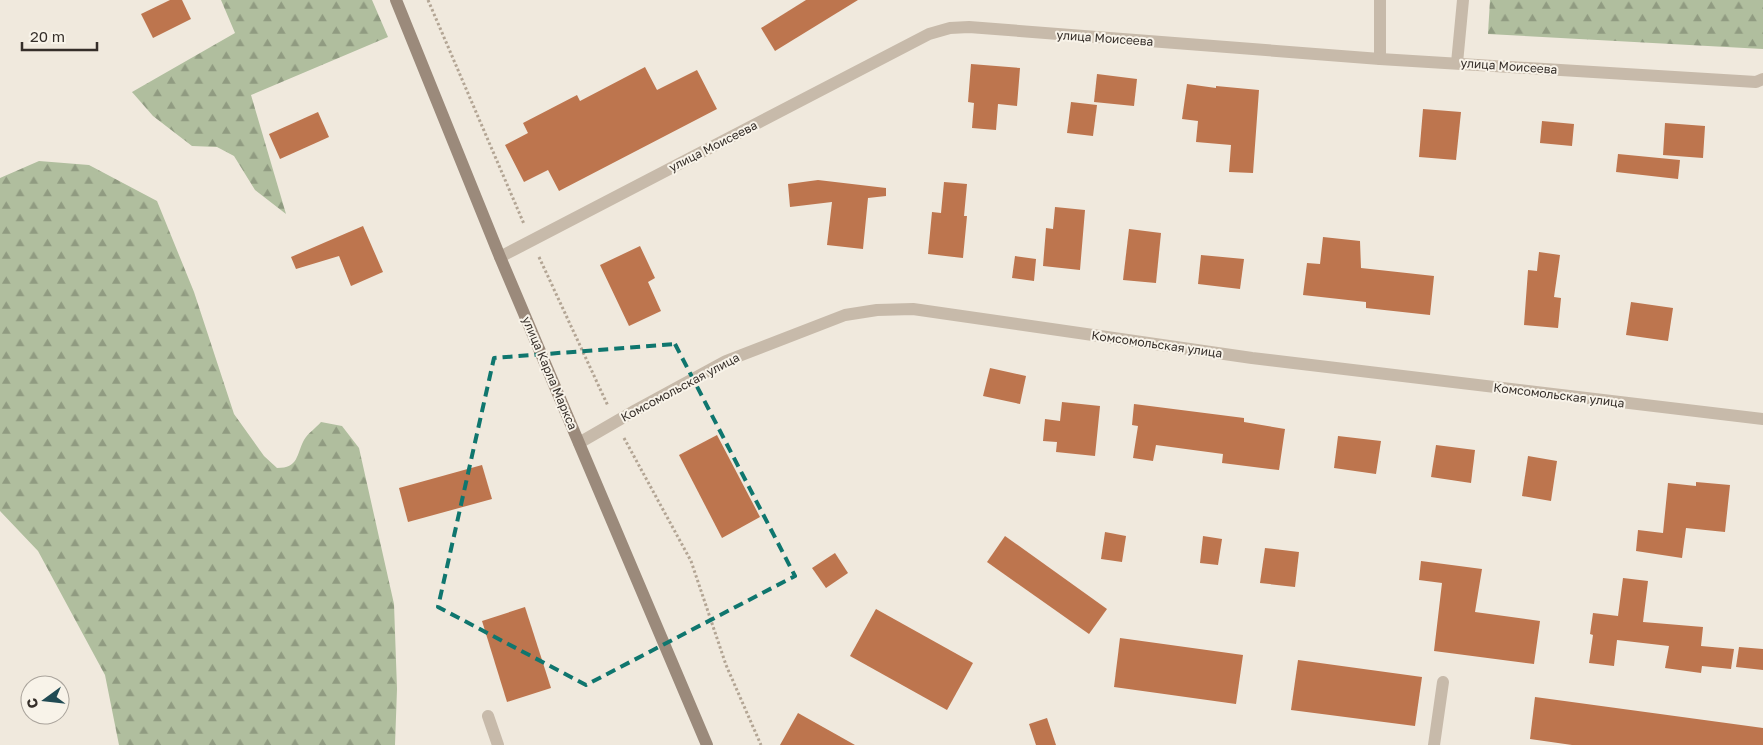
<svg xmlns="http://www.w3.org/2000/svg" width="1763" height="745" font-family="'Golos Text',sans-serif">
<defs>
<pattern id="forest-firs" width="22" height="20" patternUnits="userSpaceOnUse" patternTransform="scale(1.25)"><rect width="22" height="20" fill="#b0be9e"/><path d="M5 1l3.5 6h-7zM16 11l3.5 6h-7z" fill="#909b81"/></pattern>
</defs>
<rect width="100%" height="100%" fill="#f0e9dd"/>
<g fill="url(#forest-firs)">
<path d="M221,0H372L388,37L251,95L286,214L255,190L234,156L217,147L192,146L153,116L132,92L235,33Z"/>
<path d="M1490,0H1763V49L1488,34Z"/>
<path d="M39,161L89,165L157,201L194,292L234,414L264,456L277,468C299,468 296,455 304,440C308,433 316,428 321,422L342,426L359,448L394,604L397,689L395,745H119L105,675L38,551L0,511V178Z"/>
</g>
<g fill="#bd754e">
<path d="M170,0H182L191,19L153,38L141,14Z"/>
<path d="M806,0H858L775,51L761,28Z"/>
<path d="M971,64L1020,68L1017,106L998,104L996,130L972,128L974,103L968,102Z"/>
<path d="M645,67L657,90L697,70L717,109L559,191L548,170L524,182L505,145L528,133L523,123L577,95L580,101Z"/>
<path d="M1097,74L1137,79L1134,106L1094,102Z"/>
<path d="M1187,84L1216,88V86L1259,90L1253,173L1229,172L1231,145L1196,142L1198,121L1182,119Z"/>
<path d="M1071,102L1097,105L1093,136L1067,133Z"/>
<path d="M1423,109L1461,112L1456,160L1419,157Z"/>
<path d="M318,112L329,137L280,159L269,134Z"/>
<path d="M1542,121L1574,124L1572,146L1540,143Z"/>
<path d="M1665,123L1705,126L1703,158L1663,155Z"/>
<path d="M1618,154L1680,160L1678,179L1616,172Z"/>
<path d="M818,180L886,188V196L868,198L863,249L827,245L832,202L790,207L788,184Z"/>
<path d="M944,182L967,184L964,216H967L963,258L928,254L932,212L941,213Z"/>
<path d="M1055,207L1085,210L1080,270L1043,266L1046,228L1053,229Z"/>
<path d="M363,226L383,272L351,286L339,256L296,269L291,257Z"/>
<path d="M1129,229L1161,233L1156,283L1123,280Z"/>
<path d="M1323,237L1360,241L1361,268L1434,276L1430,315L1366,308V302L1303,295L1307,263L1320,264Z"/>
<path d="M640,246L655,278L648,282L661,311L629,326L600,265Z"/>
<path d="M1539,252L1560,255L1554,297L1561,298L1558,328L1524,325L1528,270L1537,271Z"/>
<path d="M1201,255L1244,259L1240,289L1198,284Z"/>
<path d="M1015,256L1036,259L1034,281L1012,278Z"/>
<path d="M1631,302L1673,308L1668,341L1626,335Z"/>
<path d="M990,368L1026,376L1020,404L983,396Z"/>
<path d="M1062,402L1100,406L1095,456L1056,452L1057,442L1043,441L1045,419L1060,421Z"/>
<path d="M1134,404L1244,418V422L1285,429L1279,470L1222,463L1223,454L1156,445L1153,461L1133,458L1138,426L1132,425Z"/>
<path d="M717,435L760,517L722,538L679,455Z"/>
<path d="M1338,436L1381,441L1376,474L1334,468Z"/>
<path d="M1436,445L1475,450L1471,483L1431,477Z"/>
<path d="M1528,456L1557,461L1551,501L1522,496Z"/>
<path d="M482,465L492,499L408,522L399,488Z"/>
<path d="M1696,482L1730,485L1725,532L1686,528L1682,558L1636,551L1638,530L1663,533L1668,483L1696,486Z"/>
<path d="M1105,532L1126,536L1122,562L1101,559Z"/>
<path d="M1005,536L1107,609L1089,634L987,562Z"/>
<path d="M1203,536L1222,539L1218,565L1200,563Z"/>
<path d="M1265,548L1299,552L1295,587L1260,583Z"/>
<path d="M835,553L848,573L826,588L812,568Z"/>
<path d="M1421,561L1482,569L1475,612L1540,621L1534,664L1434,651L1442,583L1419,580Z"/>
<path d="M1623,578L1648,581L1643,622L1703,627L1701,646L1734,649L1731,669L1702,666L1701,673L1665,668L1669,646L1617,640L1614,666L1589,663L1593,635L1590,634L1593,613L1618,616Z"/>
<path d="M525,607L551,688L507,702L482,621Z"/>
<path d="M876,609L973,663L947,710L850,656Z"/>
<path d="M1120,638L1243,655L1236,704L1114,687Z"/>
<path d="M1739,647L1763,649V670L1736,667Z"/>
<path d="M1298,660L1422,677L1415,726L1291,710Z"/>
<path d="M1535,697L1763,728V745H1572L1530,739Z"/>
<path d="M798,713L855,745H780Z"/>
<path d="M1047,718L1056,745H1036L1029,724Z"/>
</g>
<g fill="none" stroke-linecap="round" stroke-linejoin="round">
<g stroke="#b3a594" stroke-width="3" stroke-dasharray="2.5 2.5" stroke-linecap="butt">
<path d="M428,0L524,224"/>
<path d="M539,257L608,406"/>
<path d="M624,438L691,561L726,665L761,745"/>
</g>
<g stroke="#c7baaa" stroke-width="12">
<path d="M1380,0V59"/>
<path d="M1457,63L1463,0"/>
</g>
<g stroke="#c7baaa" stroke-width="12">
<path d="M500,257L929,34L950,28L969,27L1380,59L1756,82L1763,79"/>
<path d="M579,443L636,410L726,361L845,315L877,310L913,309L1252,358L1763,419"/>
<path d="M488,716L498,745"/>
<path d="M1434,745L1443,682"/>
</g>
<path stroke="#9b8a7b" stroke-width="12" d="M396,0L500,257L707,745"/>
</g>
<path fill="none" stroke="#0f766e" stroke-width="4" stroke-dasharray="10 6" stroke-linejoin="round" d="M675,344L795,576L586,685L438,607L494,358Z"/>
<g text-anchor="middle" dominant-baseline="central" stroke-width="4" stroke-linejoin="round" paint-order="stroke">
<g font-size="12" fill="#352e29" stroke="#f8f3e9">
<text transform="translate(1105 38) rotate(4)">улица Моисеева</text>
<text transform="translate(1509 66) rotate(4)">улица Моисеева</text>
<text transform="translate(713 146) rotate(-27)">улица Моисеева</text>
<text transform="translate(1157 344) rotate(8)">Комсомольская улица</text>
<text transform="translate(550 373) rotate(67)">улица Карла Маркса</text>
<text transform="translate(680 387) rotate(-28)">Комсомольская улица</text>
<text transform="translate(1559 395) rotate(7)">Комсомольская улица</text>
</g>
</g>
<g transform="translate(45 700) rotate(255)"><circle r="24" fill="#f8f3e9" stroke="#aaa49c"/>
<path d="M0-4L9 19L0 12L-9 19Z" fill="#214b54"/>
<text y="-8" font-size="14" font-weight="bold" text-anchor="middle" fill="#352e29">С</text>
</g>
<path d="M22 42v8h75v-8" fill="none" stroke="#352e29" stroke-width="2.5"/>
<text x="30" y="42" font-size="15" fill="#352e29" stroke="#f8f3e9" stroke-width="4" paint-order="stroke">20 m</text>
</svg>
